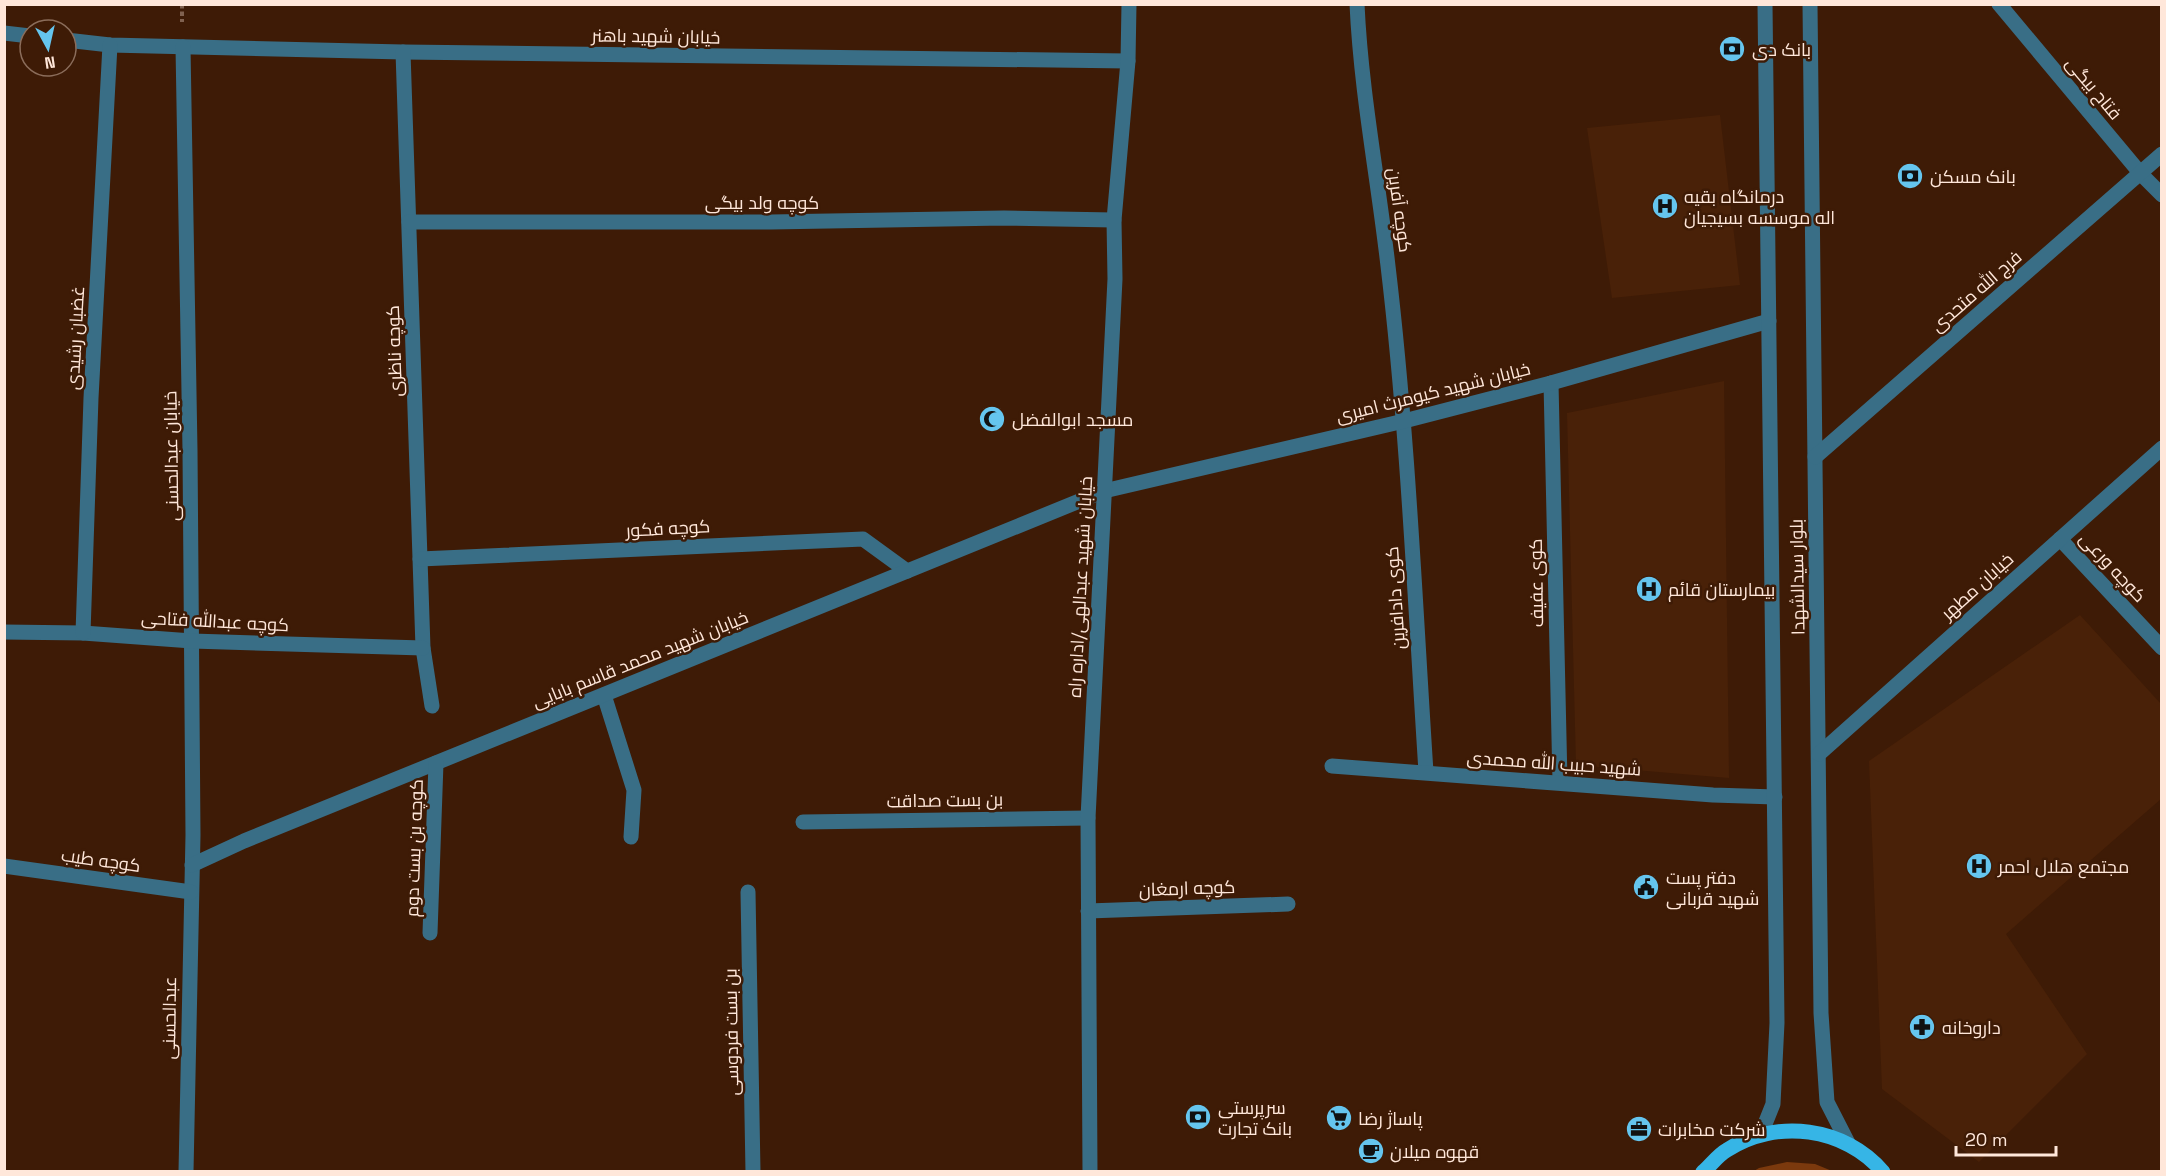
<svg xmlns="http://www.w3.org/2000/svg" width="2166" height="1176" font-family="'Space Grotesk',Cairo,sans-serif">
<rect width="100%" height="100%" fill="#3e1b06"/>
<g fill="#492108">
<path d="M1720,115L1740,285L1612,298L1587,128Z"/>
<path d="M1724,381L1729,778L1576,765L1567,413Z"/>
<path d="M2080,615L2161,704V799L2006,934L2087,1054L1979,1162L1882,1089L1869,761Z"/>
</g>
<path fill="#7b390d" d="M1787,1162L1815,1164L1832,1171H1754L1759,1168Z"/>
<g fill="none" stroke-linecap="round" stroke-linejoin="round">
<path stroke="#80614f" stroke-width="4" stroke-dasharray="4.5 3" stroke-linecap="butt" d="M182,4V22"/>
<g stroke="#396e86" stroke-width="15">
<path d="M1357,4C1361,92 1378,178 1388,266C1408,434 1415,603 1426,772"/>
<path d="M1810,4L1821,1013L1827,1102L1848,1143"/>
<path d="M1999,4L2141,174L2162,195"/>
<path d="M4,33L30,36"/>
<path d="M66,40L110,45L403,52L1128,61"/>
<path d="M183,47L190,450L193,835L186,1172"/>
<path d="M403,52L423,648L432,706"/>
<path d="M409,222H771L1004,218L1114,220"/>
<path d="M1551,383L1560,782"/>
<path d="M1815,457L2162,154"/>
<path d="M2060,539L2162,648"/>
<path d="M420,559L863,539L907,571"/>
<path d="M4,632L83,633L192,641L423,648"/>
<path d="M83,633L91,398L110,45"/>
<path d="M604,695L634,790L631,837"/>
<path d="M1819,754L2162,448"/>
<path d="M1332,766L1713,795L1775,797"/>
<path d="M803,822L1088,818"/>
<path d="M192,865L244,841L1104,491L1404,421L1551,383L1769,321"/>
<path d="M4,866L191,892"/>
<path d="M748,892L753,1172"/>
<path d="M1088,911L1288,904"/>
<path d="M430,933L436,763"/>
<path d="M1761,1134L1773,1104L1777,1023L1765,4"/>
<path d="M1090,1172L1088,818L1115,279L1114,220L1128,61L1129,4"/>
</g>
<path stroke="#36b5e6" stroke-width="15" d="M1703,1172C1711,1165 1718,1155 1727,1150C1776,1118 1845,1127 1883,1172"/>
</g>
<defs>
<g id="bank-disc" transform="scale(1.35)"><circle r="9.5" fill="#65c5ee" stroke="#3e1b06"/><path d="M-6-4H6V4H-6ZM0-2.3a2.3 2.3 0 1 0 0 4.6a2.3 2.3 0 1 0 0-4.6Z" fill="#111"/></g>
<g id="hospital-disc" transform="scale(1.35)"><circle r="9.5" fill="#65c5ee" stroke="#3e1b06"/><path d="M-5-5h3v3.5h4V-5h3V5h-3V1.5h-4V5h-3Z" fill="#111"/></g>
<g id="mosque-disc" transform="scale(1.35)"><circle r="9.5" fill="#65c5ee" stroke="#3e1b06"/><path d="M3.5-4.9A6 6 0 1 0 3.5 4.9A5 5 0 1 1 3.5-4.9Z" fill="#111"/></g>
<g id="civic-disc" transform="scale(1.35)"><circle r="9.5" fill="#65c5ee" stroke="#3e1b06"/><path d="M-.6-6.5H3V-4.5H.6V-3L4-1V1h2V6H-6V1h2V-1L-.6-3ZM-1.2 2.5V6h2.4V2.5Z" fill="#111"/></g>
<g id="pharmacy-disc" transform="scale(1.35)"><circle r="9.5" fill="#65c5ee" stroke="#3e1b06"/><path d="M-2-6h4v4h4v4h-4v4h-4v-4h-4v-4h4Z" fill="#111"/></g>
<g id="supermarket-disc" transform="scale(1.35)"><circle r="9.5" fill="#65c5ee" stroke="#3e1b06"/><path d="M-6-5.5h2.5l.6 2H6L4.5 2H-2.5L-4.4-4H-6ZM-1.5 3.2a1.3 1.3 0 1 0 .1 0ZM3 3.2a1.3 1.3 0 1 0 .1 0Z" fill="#111"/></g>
<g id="office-disc" transform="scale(1.35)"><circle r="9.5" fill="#65c5ee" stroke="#3e1b06"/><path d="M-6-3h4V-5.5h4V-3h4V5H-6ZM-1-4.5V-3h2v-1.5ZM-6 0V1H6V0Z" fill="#111"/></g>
<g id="cafe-disc" transform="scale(1.35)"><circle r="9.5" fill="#65c5ee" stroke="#3e1b06"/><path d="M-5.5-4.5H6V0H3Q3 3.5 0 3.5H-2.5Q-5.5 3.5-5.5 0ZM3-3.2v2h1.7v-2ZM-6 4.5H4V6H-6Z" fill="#111"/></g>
</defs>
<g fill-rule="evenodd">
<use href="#bank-disc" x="1732" y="49"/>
<use href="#bank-disc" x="1910" y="176"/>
<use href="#hospital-disc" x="1665" y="206"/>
<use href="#mosque-disc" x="992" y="419"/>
<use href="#hospital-disc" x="1649" y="589"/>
<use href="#hospital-disc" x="1979" y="866"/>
<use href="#civic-disc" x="1646" y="887"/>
<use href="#pharmacy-disc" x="1922" y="1027"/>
<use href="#bank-disc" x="1198" y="1117"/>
<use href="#supermarket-disc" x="1339" y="1118"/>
<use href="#office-disc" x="1639" y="1129"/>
<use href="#cafe-disc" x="1371" y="1151"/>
</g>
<g text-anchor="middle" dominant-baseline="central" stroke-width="5" stroke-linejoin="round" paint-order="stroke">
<g font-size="18" fill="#ffe7da" stroke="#3e1b06">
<text transform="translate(656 36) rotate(1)">خیابان شهید باهنر</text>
<text transform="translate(2094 88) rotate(50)">فتاح بیگی</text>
<text x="762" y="202">کوچه ولد بیگی</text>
<text transform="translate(1400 210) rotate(82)">کوچه آفرین</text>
<text transform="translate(1976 291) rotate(-41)">فرج الله متحدی</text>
<text transform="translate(75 338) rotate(-87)">غضبان رشیدی</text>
<text transform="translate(394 351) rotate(-92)">کوچه ناظری</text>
<text transform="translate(1433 392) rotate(-14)">خیابان شهید کیومرث امیری</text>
<text transform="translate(171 456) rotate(-91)">خیابان عبدالحسنی</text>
<text transform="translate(668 528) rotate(-3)">کوچه فکور</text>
<text transform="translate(2113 567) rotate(47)">کوچه ورعی</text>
<text transform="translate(1797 577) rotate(-91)">بلوار سیدالشهدا</text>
<text transform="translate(1536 583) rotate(-91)">کوی عفیف</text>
<text transform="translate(1977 586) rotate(-42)">خیابان مطهر</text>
<text transform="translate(1080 587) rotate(-87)">خیابان شهید عبدالهی/اداره راه</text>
<text transform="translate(1395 598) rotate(-94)">کوی دادافرین</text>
<text transform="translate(215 621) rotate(3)">کوچه عبدالله فتاحی</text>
<text transform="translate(640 659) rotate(-22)">خیابان شهید محمد قاسم بابایی</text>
<text transform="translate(1554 763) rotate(4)">شهید حبیب‌ الله محمدی</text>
<text transform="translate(945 800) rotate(-1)">بن بست صداقت</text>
<text transform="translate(414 848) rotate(-88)">کوچه بن بست دوم</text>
<text transform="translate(101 860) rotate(8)">کوچه طیب</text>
<text transform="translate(1187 888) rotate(-2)">کوچه ارمغان</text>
<text transform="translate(169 1018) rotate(-89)">عبدالحسنی</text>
<text transform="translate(731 1032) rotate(-91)">بن بست فردوسی</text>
</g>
<g font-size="18" fill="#ffe7da" stroke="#3e1b06" text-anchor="start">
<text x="1752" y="49">بانک دی</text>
<text x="1930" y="176">بانک مسکن</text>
<text x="1684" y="196">درمانگاه بقیه<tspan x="1684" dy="21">اله موسسه بسیجیان</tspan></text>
<text x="1012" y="419">مسجد ابوالفضل</text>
<text x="1668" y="589">بیمارستان قائم</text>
<text x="1998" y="866">مجتمع هلال احمر</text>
<text x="1666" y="877">دفتر پست<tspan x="1666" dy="21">شهید قربانی</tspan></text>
<text x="1942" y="1027">داروخانه</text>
<text x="1218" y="1107">سرپرستی<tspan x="1218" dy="21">بانک تجارت</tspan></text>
<text x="1358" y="1118">پاساژ رضا</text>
<text x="1658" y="1129">شرکت مخابرات</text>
<text x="1390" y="1151">قهوه میلان</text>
</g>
</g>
<rect width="2166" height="1176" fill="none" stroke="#ffe7da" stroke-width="12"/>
<g transform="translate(48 48) rotate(172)"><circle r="28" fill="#3e1b06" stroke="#8b6d5b" stroke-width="1.5"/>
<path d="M0-4.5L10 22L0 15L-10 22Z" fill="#65c5ee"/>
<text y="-9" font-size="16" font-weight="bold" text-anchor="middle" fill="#ffe7da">N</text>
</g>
<path d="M1956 1146v9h100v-9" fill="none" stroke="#ffe7da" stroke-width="3"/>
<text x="1965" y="1146" font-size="18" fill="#ffe7da" stroke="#3e1b06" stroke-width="4.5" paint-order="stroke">20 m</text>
</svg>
